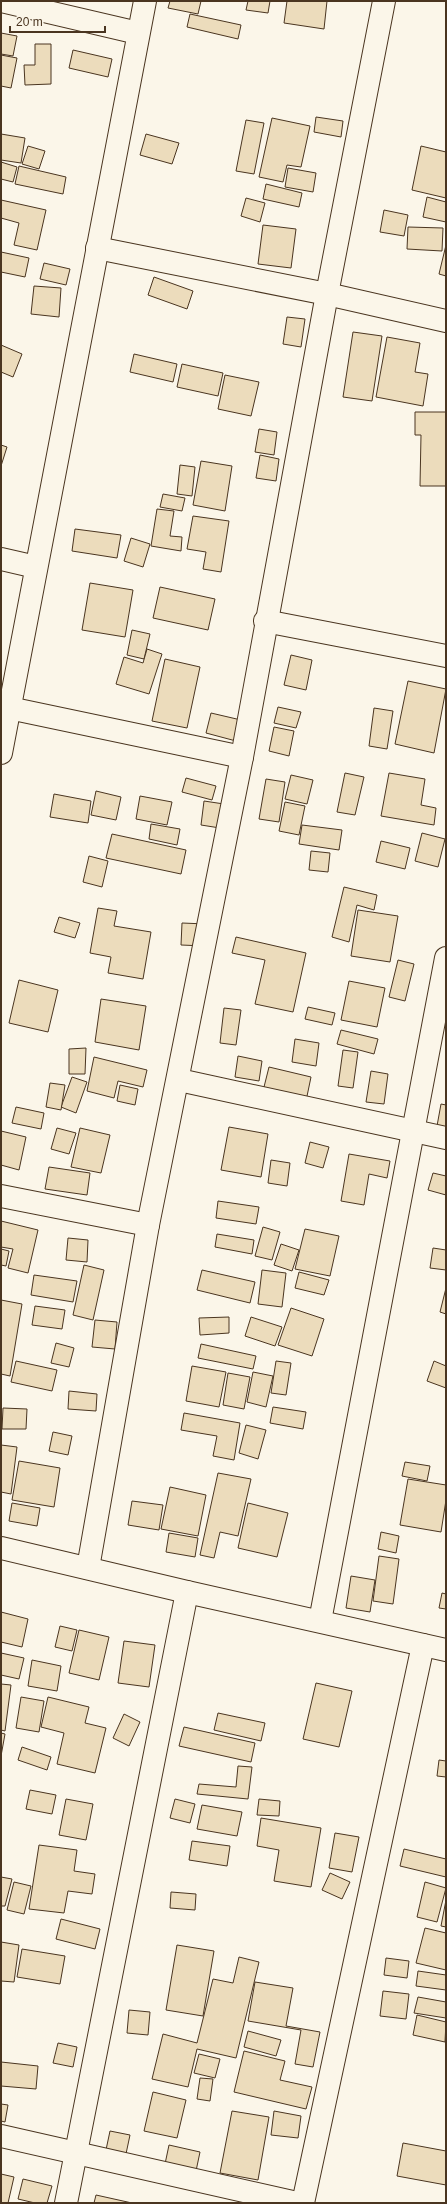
<svg xmlns="http://www.w3.org/2000/svg" width="447" height="2204" font-family="Helvetica,sans-serif">
<rect width="100%" height="100%" fill="#fbf6e9"/>
<g fill="#ecdcbc" stroke="#4a3520">
<path d="M170,1H201L198,14L168,8Z"/>
<path d="M248,1H270L268,13L246,10Z"/>
<path d="M287,1H327L324,29L284,23Z"/>
<path d="M190,14L241,25L238,39L187,27Z"/>
<path d="M1,33L17,36L13,56L1,54Z"/>
<path d="M35,44H51V84L25,85L24,65H35Z"/>
<path d="M73,50L112,59L108,77L69,68Z"/>
<path d="M1,55L17,58L11,88L1,86Z"/>
<path d="M316,117L343,121L341,137L314,132Z"/>
<path d="M272,118L310,126L301,167L287,165L283,182L259,177Z"/>
<path d="M246,120L264,123L254,174L236,171Z"/>
<path d="M1,134L25,138L21,163L1,160Z"/>
<path d="M146,134L179,143L172,164L140,155Z"/>
<path d="M28,146L45,151L39,169L22,164Z"/>
<path d="M421,146L446,152V198L412,190Z"/>
<path d="M1,162L17,167L13,182L1,179Z"/>
<path d="M19,166L66,177L63,194L15,184Z"/>
<path d="M288,168L316,173L313,192L285,187Z"/>
<path d="M266,184L302,193L299,207L263,199Z"/>
<path d="M427,197L446,202V222L423,217Z"/>
<path d="M246,198L265,203L260,222L241,216Z"/>
<path d="M1,200L46,210L37,250L14,245L19,223L1,218Z"/>
<path d="M384,210L408,215L404,236L380,232Z"/>
<path d="M263,225L296,229L291,268L258,264Z"/>
<path d="M408,227L443,228L442,251L407,249Z"/>
<path d="M446,245V276L439,274Z"/>
<path d="M1,252L29,258L25,277L1,272Z"/>
<path d="M44,263L70,269L66,285L40,279Z"/>
<path d="M154,277L193,291L187,309L148,295Z"/>
<path d="M34,286L61,288L59,317L31,314Z"/>
<path d="M287,317L305,319L301,347L283,344Z"/>
<path d="M353,332L382,336L372,401L343,397Z"/>
<path d="M387,337L420,343L415,372L428,374L423,406L376,397Z"/>
<path d="M1,345L22,354L13,377L1,372Z"/>
<path d="M134,354L177,364L173,382L130,372Z"/>
<path d="M182,364L223,373L218,396L177,387Z"/>
<path d="M225,375L259,382L251,416L218,409Z"/>
<path d="M415,412H446V486H420L421,435H415Z"/>
<path d="M259,429L277,432L274,455L255,452Z"/>
<path d="M1,445L7,447L1,466Z"/>
<path d="M260,455L279,459L276,481L256,478Z"/>
<path d="M201,461L232,466L225,511L193,505Z"/>
<path d="M180,465L195,467L192,496L177,494Z"/>
<path d="M163,494L185,498L182,511L160,507Z"/>
<path d="M157,509L174,511L170,536L182,537L181,551L151,546Z"/>
<path d="M193,516L229,521L221,572L203,569L206,552L187,549Z"/>
<path d="M75,529L121,535L117,558L72,551Z"/>
<path d="M131,538L150,544L143,567L124,561Z"/>
<path d="M90,583L133,590L125,637L82,630Z"/>
<path d="M160,587L215,599L208,630L153,618Z"/>
<path d="M132,630L150,634L144,659L127,655Z"/>
<path d="M147,649L162,654L149,694L116,684L124,657L143,663Z"/>
<path d="M291,655L312,660L306,690L284,685Z"/>
<path d="M165,659L200,667L187,728L152,721Z"/>
<path d="M408,681L446,689L434,753L395,744Z"/>
<path d="M278,707L301,712L296,728L274,723Z"/>
<path d="M374,708L393,711L387,749L369,746Z"/>
<path d="M211,713L241,720L236,741L206,733Z"/>
<path d="M274,727L294,731L289,756L269,751Z"/>
<path d="M345,773L364,777L355,815L337,812Z"/>
<path d="M389,773L425,779L421,805L436,808L434,825L381,816Z"/>
<path d="M291,775L313,780L307,804L285,799Z"/>
<path d="M186,778L216,786L212,800L182,792Z"/>
<path d="M266,779L285,782L279,822L259,819Z"/>
<path d="M96,791L121,797L116,820L91,815Z"/>
<path d="M54,794L91,801L88,823L50,817Z"/>
<path d="M140,796L172,802L167,825L136,819Z"/>
<path d="M204,801L224,804L220,828L201,825Z"/>
<path d="M285,802L305,806L299,835L279,831Z"/>
<path d="M151,824L180,829L177,845L149,839Z"/>
<path d="M302,825L342,830L339,850L299,844Z"/>
<path d="M422,833L445,839L438,867L415,861Z"/>
<path d="M112,834L186,850L181,874L106,858Z"/>
<path d="M381,841L410,848L405,869L376,862Z"/>
<path d="M311,851L330,853L328,872L309,870Z"/>
<path d="M89,856L108,861L102,887L83,882Z"/>
<path d="M344,887L377,895L374,910L357,905L349,942L332,937Z"/>
<path d="M98,908L117,911L114,926L151,932L143,979L108,973L111,957L90,953Z"/>
<path d="M358,910L398,916L390,962L351,956Z"/>
<path d="M59,917L80,923L75,938L54,932Z"/>
<path d="M182,923L206,924L205,946L181,945Z"/>
<path d="M236,937L306,953L293,1012L255,1004L265,960L232,953Z"/>
<path d="M398,960L414,964L405,1001L389,997Z"/>
<path d="M19,980L58,990L48,1032L9,1023Z"/>
<path d="M349,981L385,988L377,1027L341,1020Z"/>
<path d="M101,999L146,1006L139,1050L95,1042Z"/>
<path d="M308,1007L335,1013L332,1025L305,1019Z"/>
<path d="M224,1008L241,1010L236,1045L220,1043Z"/>
<path d="M341,1030L378,1039L374,1054L337,1044Z"/>
<path d="M295,1039L319,1043L316,1066L292,1062Z"/>
<path d="M86,1048L85,1074H69V1049Z"/>
<path d="M343,1050L358,1052L353,1088L338,1086Z"/>
<path d="M238,1056L262,1061L259,1081L235,1077Z"/>
<path d="M94,1057L147,1070L143,1087L118,1081L114,1098L87,1091Z"/>
<path d="M269,1067L311,1077L306,1101L263,1091Z"/>
<path d="M371,1071L388,1074L384,1104L366,1102Z"/>
<path d="M72,1077L87,1082L76,1113L61,1107Z"/>
<path d="M50,1083L65,1085L61,1110L46,1107Z"/>
<path d="M120,1085L138,1089L135,1105L117,1101Z"/>
<path d="M441,1104L446,1105V1128L437,1126Z"/>
<path d="M16,1107L44,1113L41,1129L12,1123Z"/>
<path d="M229,1127L268,1134L261,1177L221,1170Z"/>
<path d="M57,1128L76,1133L69,1154L51,1149Z"/>
<path d="M80,1128L110,1135L101,1173L71,1167Z"/>
<path d="M1,1131L26,1137L19,1170L1,1165Z"/>
<path d="M310,1142L329,1147L323,1168L305,1163Z"/>
<path d="M349,1154L390,1161L387,1178L369,1174L364,1205L341,1201Z"/>
<path d="M271,1160L290,1163L287,1186L268,1183Z"/>
<path d="M49,1167L90,1173L87,1195L45,1189Z"/>
<path d="M433,1173L446,1176V1195L428,1190Z"/>
<path d="M218,1201L259,1207L256,1224L216,1218Z"/>
<path d="M1,1221L38,1230L28,1273L8,1268L13,1249L1,1247Z"/>
<path d="M263,1227L280,1232L272,1260L255,1256Z"/>
<path d="M305,1229L339,1236L330,1276L295,1269Z"/>
<path d="M217,1234L254,1240L252,1254L215,1247Z"/>
<path d="M68,1238L88,1240L87,1262L66,1260Z"/>
<path d="M281,1244L299,1250L292,1271L274,1265Z"/>
<path d="M433,1248L446,1250V1270L430,1268Z"/>
<path d="M1,1249L9,1251L6,1266L1,1265Z"/>
<path d="M84,1265L104,1270L93,1320L73,1315Z"/>
<path d="M202,1270L255,1282L250,1303L197,1290Z"/>
<path d="M262,1270L286,1273L282,1307L258,1304Z"/>
<path d="M299,1272L329,1280L324,1295L295,1288Z"/>
<path d="M34,1275L77,1281L73,1302L31,1295Z"/>
<path d="M446,1288V1314L440,1312Z"/>
<path d="M1,1300L22,1304L10,1376L1,1374Z"/>
<path d="M35,1306L65,1310L62,1329L32,1325Z"/>
<path d="M291,1308L324,1319L312,1356L278,1345Z"/>
<path d="M229,1317V1333L200,1335L199,1318Z"/>
<path d="M251,1317L282,1327L275,1346L245,1336Z"/>
<path d="M95,1320L117,1322L115,1349L92,1347Z"/>
<path d="M56,1343L74,1348L69,1367L51,1363Z"/>
<path d="M201,1344L256,1356L253,1369L198,1358Z"/>
<path d="M16,1361L57,1370L52,1391L11,1382Z"/>
<path d="M276,1361L291,1363L286,1395L271,1393Z"/>
<path d="M434,1361L446,1366V1388L427,1381Z"/>
<path d="M192,1366L226,1372L219,1407L186,1401Z"/>
<path d="M253,1372L273,1376L266,1407L247,1402Z"/>
<path d="M228,1373L250,1377L244,1409L223,1405Z"/>
<path d="M69,1391L97,1394L96,1411L68,1409Z"/>
<path d="M273,1407L306,1412L303,1429L270,1423Z"/>
<path d="M3,1408L27,1409L26,1429H2Z"/>
<path d="M184,1413L240,1423L234,1460L213,1456L217,1436L181,1430Z"/>
<path d="M246,1425L266,1430L258,1459L239,1453Z"/>
<path d="M53,1432L72,1436L68,1455L49,1451Z"/>
<path d="M1,1445L17,1447L11,1494L1,1492Z"/>
<path d="M19,1461L60,1468L54,1507L12,1500Z"/>
<path d="M405,1462L430,1466L427,1481L402,1476Z"/>
<path d="M218,1473L251,1479L238,1536L220,1532L214,1558L200,1555Z"/>
<path d="M408,1479L446,1485V1500L441,1532L400,1525Z"/>
<path d="M170,1487L206,1495L198,1536L161,1529Z"/>
<path d="M132,1501L163,1505L159,1530L128,1525Z"/>
<path d="M12,1503L40,1508L37,1526L9,1521Z"/>
<path d="M248,1503L288,1513L277,1557L238,1548Z"/>
<path d="M381,1532L399,1536L396,1553L378,1549Z"/>
<path d="M169,1533L198,1538L195,1557L166,1552Z"/>
<path d="M379,1556L399,1559L393,1604L373,1601Z"/>
<path d="M351,1576L375,1580L370,1612L346,1608Z"/>
<path d="M442,1593L446,1594V1609L439,1608Z"/>
<path d="M1,1612L28,1619L22,1647L1,1642Z"/>
<path d="M60,1626L77,1630L72,1651L55,1647Z"/>
<path d="M79,1630L109,1637L99,1680L69,1673Z"/>
<path d="M124,1641L155,1645L149,1687L118,1683Z"/>
<path d="M1,1653L24,1658L19,1679L1,1675Z"/>
<path d="M32,1660L61,1666L57,1691L28,1686Z"/>
<path d="M316,1683L352,1691L339,1747L303,1739Z"/>
<path d="M1,1684L11,1685L5,1731L1,1730Z"/>
<path d="M21,1697L44,1701L39,1732L16,1728Z"/>
<path d="M48,1697L89,1707L85,1723L106,1728L95,1773L57,1764L64,1733L41,1727Z"/>
<path d="M218,1713L265,1723L261,1741L214,1730Z"/>
<path d="M124,1714L140,1722L129,1746L113,1738Z"/>
<path d="M184,1727L255,1743L251,1762L179,1746Z"/>
<path d="M1,1733L5,1734L1,1756Z"/>
<path d="M22,1747L51,1757L47,1770L18,1760Z"/>
<path d="M439,1760L446,1761V1777L437,1776Z"/>
<path d="M238,1766L252,1767L248,1799L197,1794L199,1784L236,1787Z"/>
<path d="M30,1790L56,1795L52,1814L26,1809Z"/>
<path d="M66,1799L93,1804L86,1840L59,1835Z"/>
<path d="M175,1799L195,1804L190,1823L170,1818Z"/>
<path d="M259,1799L280,1801L279,1816L257,1815Z"/>
<path d="M202,1805L242,1812L237,1836L197,1829Z"/>
<path d="M261,1818L321,1828L311,1887L274,1881L279,1850L257,1846Z"/>
<path d="M335,1833L359,1837L352,1872L329,1868Z"/>
<path d="M192,1841L230,1846L227,1866L189,1860Z"/>
<path d="M39,1845L77,1850L74,1871L95,1874L92,1894L68,1891L64,1913L29,1909Z"/>
<path d="M404,1849L446,1859V1877L400,1866Z"/>
<path d="M330,1873L350,1882L342,1899L322,1890Z"/>
<path d="M1,1877L12,1879L5,1906H1Z"/>
<path d="M14,1882L31,1886L24,1914L7,1910Z"/>
<path d="M425,1882L446,1888L437,1922L417,1917Z"/>
<path d="M171,1892L196,1894L195,1910L170,1908Z"/>
<path d="M446,1900V1927L441,1926Z"/>
<path d="M61,1919L100,1929L95,1949L56,1939Z"/>
<path d="M425,1928L446,1933V1970L416,1963Z"/>
<path d="M1,1942L19,1945L14,1982L1,1981Z"/>
<path d="M177,1945L214,1951L203,2016L166,2010Z"/>
<path d="M22,1949L65,1956L60,1984L17,1977Z"/>
<path d="M239,1957L259,1962L236,2058L197,2049L188,2087L152,2079L163,2034L197,2043L213,1979L233,1983Z"/>
<path d="M386,1958L409,1961L407,1978L384,1975Z"/>
<path d="M418,1971L446,1975V1990L416,1986Z"/>
<path d="M255,1982L293,1988L286,2026L320,2032L313,2067L295,2064L301,2030L248,2021Z"/>
<path d="M383,1991L409,1994L406,2019L380,2016Z"/>
<path d="M418,1997L446,2002V2018L414,2013Z"/>
<path d="M129,2010L150,2012L148,2035L127,2033Z"/>
<path d="M417,2015L446,2022L445,2042L413,2035Z"/>
<path d="M248,2031L281,2040L276,2056L244,2047Z"/>
<path d="M58,2043L77,2047L73,2067L53,2063Z"/>
<path d="M244,2051L285,2061L280,2080L312,2087L306,2109L234,2092Z"/>
<path d="M199,2054L220,2059L215,2078L194,2073Z"/>
<path d="M1,2062L38,2066L36,2089L1,2086Z"/>
<path d="M200,2078L213,2079L210,2101L197,2099Z"/>
<path d="M153,2092L186,2100L177,2138L144,2131Z"/>
<path d="M1,2104L8,2105L5,2122L1,2121Z"/>
<path d="M232,2111L269,2117L258,2180L220,2173Z"/>
<path d="M274,2111L301,2116L298,2138L271,2135Z"/>
<path d="M110,2131L130,2135L123,2168L103,2164Z"/>
<path d="M403,2143L446,2151V2185L397,2176Z"/>
<path d="M169,2145L200,2152L196,2171L165,2164Z"/>
<path d="M1,2174L14,2177L8,2203H1Z"/>
<path d="M23,2179L52,2186L47,2203H35L18,2199Z"/>
<path d="M96,2195L132,2203H94Z"/>
</g>
<g fill="none" stroke-linecap="round" stroke-linejoin="round">
<g stroke="#4a3520" stroke-width="24">
<g id="minor">
<path d="M1,1L138,33"/>
<path d="M97,248L327,294L446,321"/>
<path d="M1,559L36,567"/>
<path d="M265,621L446,656"/>
<path d="M9,708L242,757"/>
<path d="M1,753L145,1"/>
<path d="M179,1080L446,1138"/>
<path d="M1,1196L148,1225"/>
<path d="M1,1548L187,1592L446,1650"/>
<path d="M88,1568L148,1225L242,757L327,294L384,1"/>
<path d="M320,1621L446,958"/>
<path d="M1,2136L297,2203"/>
<path d="M66,2203L187,1592"/>
<path d="M303,2203L423,1645"/>
</g>
</g>
<use href="#minor" stroke="#fbf6e9" stroke-width="22"/>
</g>
<rect width="447" height="2204" fill="none" stroke="#4a3520" stroke-width="4"/>
<path d="M10 26v6h95v-6" fill="none" stroke="#4a3520" stroke-width="2"/>
<text x="16" y="26" font-size="12" fill="#4a3520" stroke="#fbf6e9" stroke-width="3" paint-order="stroke">20 m</text>
</svg>
